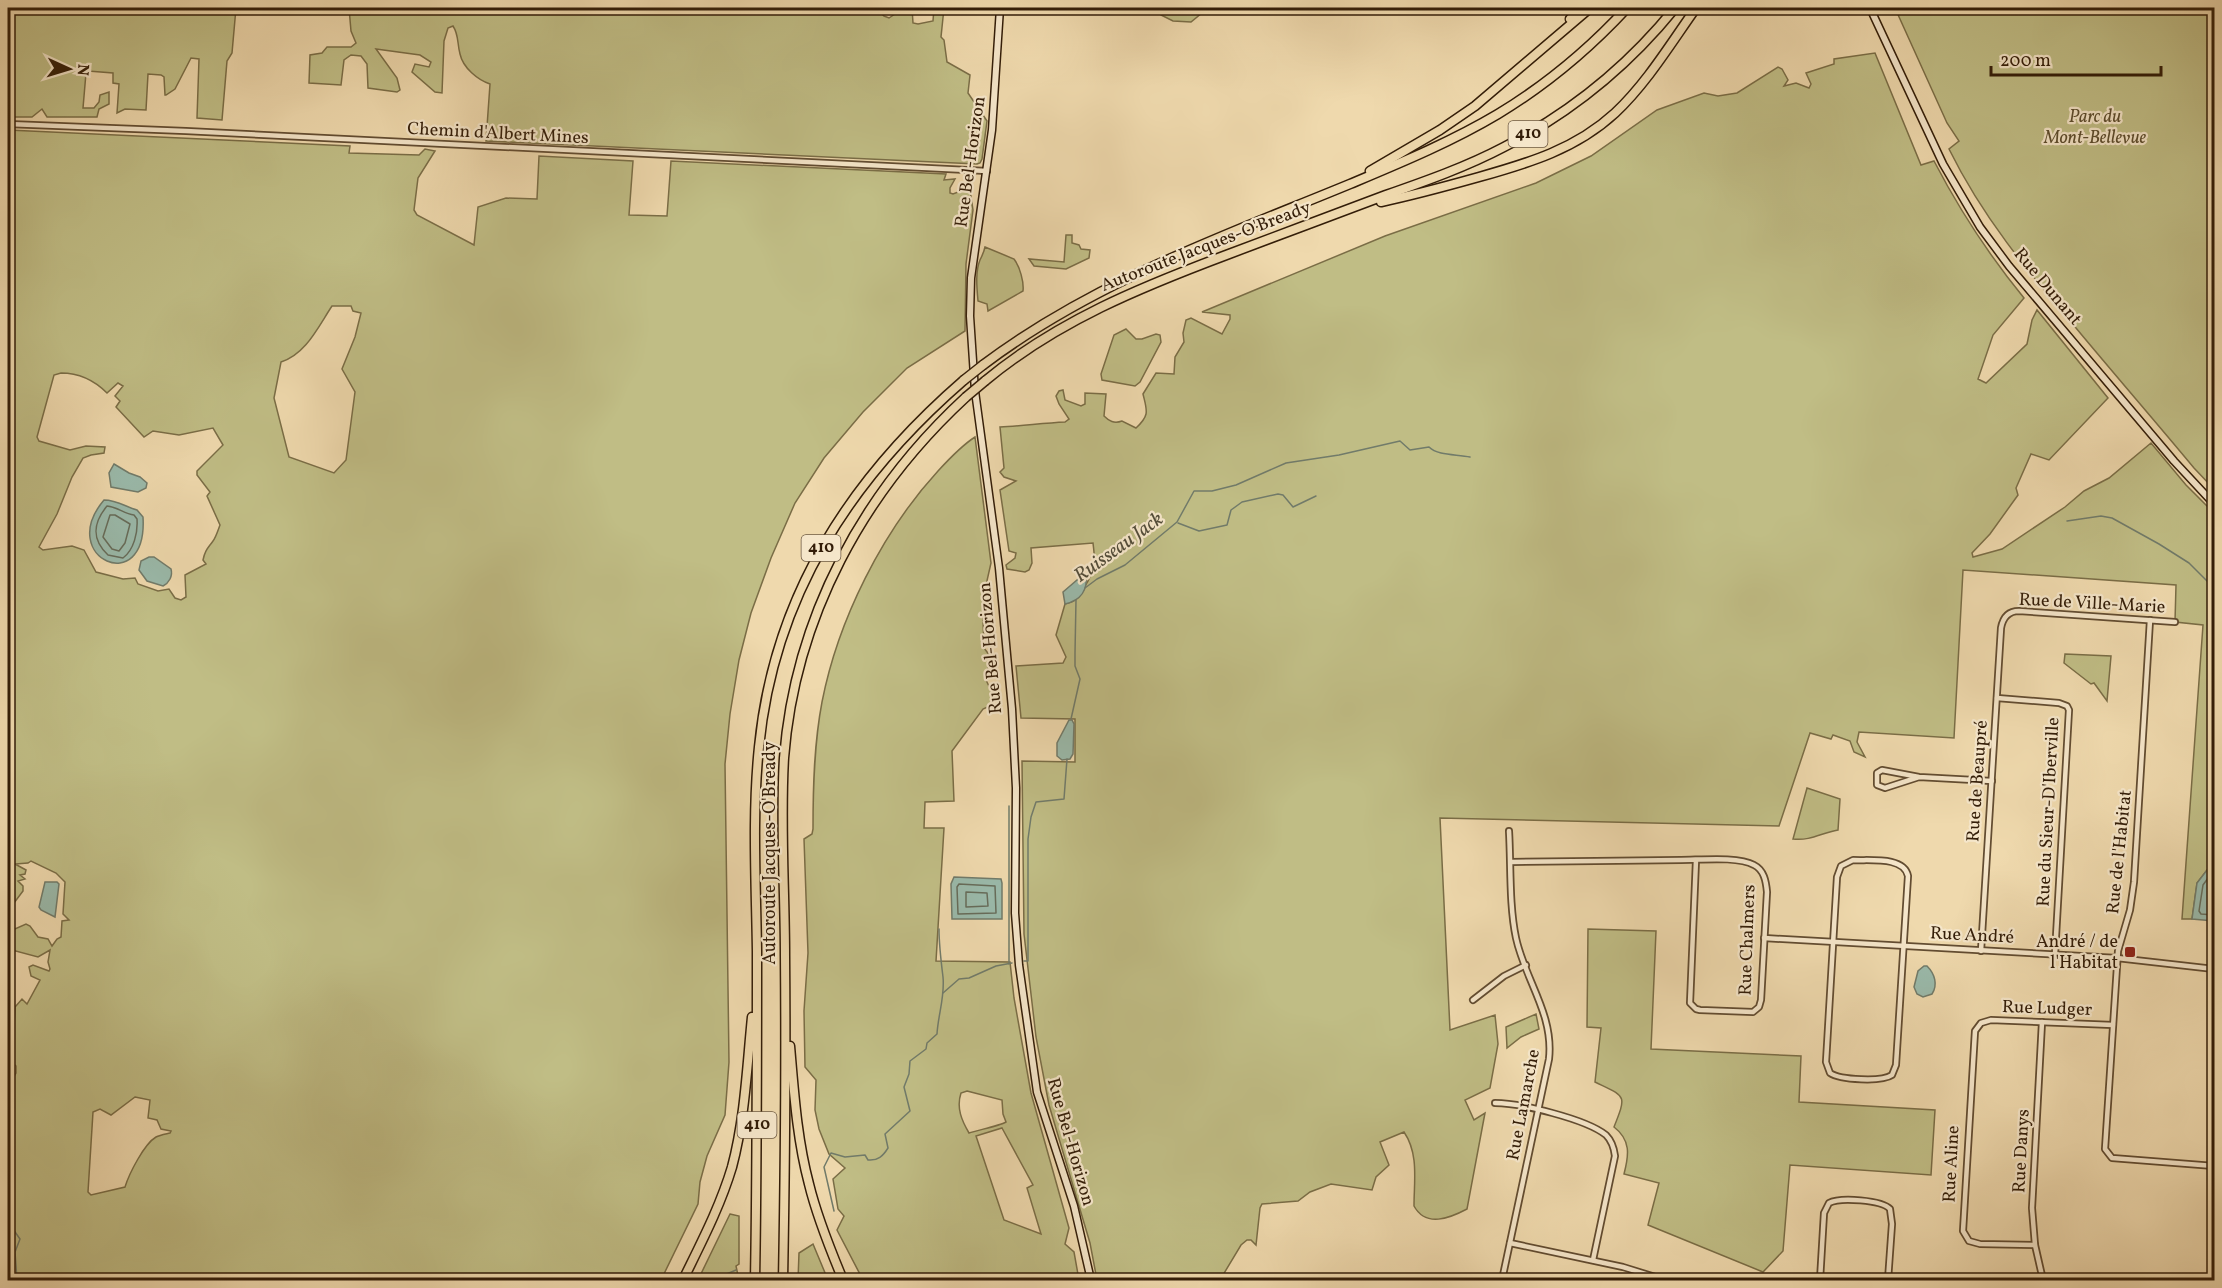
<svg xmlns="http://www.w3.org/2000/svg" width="2222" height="1288" font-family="Vollkorn,serif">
<rect width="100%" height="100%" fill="#efd9ad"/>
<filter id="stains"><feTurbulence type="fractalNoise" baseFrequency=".00333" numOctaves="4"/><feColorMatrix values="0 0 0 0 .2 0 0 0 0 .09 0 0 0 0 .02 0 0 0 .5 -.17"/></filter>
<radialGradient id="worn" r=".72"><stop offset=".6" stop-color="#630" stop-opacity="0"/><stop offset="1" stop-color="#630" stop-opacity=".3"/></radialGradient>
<g fill="#c0bd85" stroke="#7a6d46" stroke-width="1.5" fill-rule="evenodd">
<path d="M8,8H236L232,53L227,61L222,120L197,118L199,59L191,58L175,89L166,95H165L164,77L161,75L148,74L146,110L125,109L117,113L119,84L113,83V73L88,71L86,73L83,108H94L99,102L100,95L109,92V104L99,109L97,117H47L42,109L32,117H8Z"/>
<path d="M349,8H876L884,16L889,18L904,8H912L913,23L918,24L933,21L934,8H944L941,37L944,40L947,62L970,75L968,93L987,121L982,159L980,163L977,164L486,141L490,84C478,80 463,68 460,54C457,43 459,35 453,26L448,28L444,41L442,93L435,92L412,72L415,64L429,67L431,62L420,55L376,49L397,78L400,90L397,92L368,88L367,64L361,56L351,55L344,60L341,85L309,83L310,55L322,53L327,47H351L356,43L351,31Z"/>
<path d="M1161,8H1208L1191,22L1173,21L1161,15Z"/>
<path d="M1895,8H2214V489L2194,468C2155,421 2115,375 2076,328C2027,270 1983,218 1949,149L1959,141L1947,123Z"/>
<path d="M1875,53L1921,165L1934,161C1960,211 1988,254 2024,298L1993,335L1978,379L1986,383L2027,344L2032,320L2037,310L2108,398L2049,460L2031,454L2016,488L2018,495L1990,534L1972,553L1973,557L2002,549L2065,507L2084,491L2109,478L2151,443L2186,485L2214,513V861L2197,883L2192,919H2182L2203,625L2175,622L2176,585L1963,570L1954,738L1859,732L1857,742L1865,757L1854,752L1850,741L1833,735L1831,739L1810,733L1779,826L1440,818L1450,1030L1495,1015L1498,1044L1490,1088L1465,1100L1474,1120L1485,1113L1467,1209C1450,1218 1426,1228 1414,1206C1414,1181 1419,1154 1404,1132L1380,1142L1389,1165L1376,1177L1372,1190L1331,1184L1310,1192L1298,1201L1262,1204L1260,1208L1256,1245L1251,1240H1247L1241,1245L1220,1280H1097L1090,1243L1049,1105L1036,1037L1024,934L1022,761L1075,762V719L1021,718L1016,666L1063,663L1066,657L1056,635L1065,604C1082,600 1080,593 1088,581C1096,566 1095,559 1093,543L1031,548L1032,563L1029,570L1025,572L1007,569L1006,565L1015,558L1016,553L1009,551L1000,490L1016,481L1004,477L1000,472L1004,468L1000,427C1022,426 1043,423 1065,422L1069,419L1059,404L1056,396L1059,391L1063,390L1065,400L1081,406L1085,404V393L1106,394L1104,416C1109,421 1114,424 1122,421L1136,428C1150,415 1147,411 1143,394L1156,373L1174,374L1175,357L1184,342L1183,333L1186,320L1191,318L1222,334L1230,319V315L1202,312L1385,236L1536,183L1591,156L1657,110L1704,93L1718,96L1737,93L1778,67L1782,69L1788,80L1784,86L1796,83L1809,88L1811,84L1806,73L1834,64V59Z"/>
<path d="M8,130L350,146L349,153L419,155L425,149L435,151L418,178L414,210L417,215L474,245L478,207L506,198L537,199L539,156L633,161L629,215L667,216L671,161L946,174L944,180L955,179L950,188V193L953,194L966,189L970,190L973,210L966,264L965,331L907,368L863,412L824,458L795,503L771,558L751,613L739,660L730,714L725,764L729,1062L725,1115L707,1156L700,1182L698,1204L661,1280H8V1087L16,1073V1066L8,1058L13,1045L15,1007L22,999L27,1004L40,980L31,976L29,967L33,965L49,971L50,969L48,962L50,950L38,957L8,949V932L26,924L30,926L38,937L48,939L52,946L57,939L61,937L62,921L69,920L63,914L65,882L56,873L31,861L28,863L15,864L26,870L25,874L20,875L25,879L18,881L23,886V891L8,911ZM332,306H351L353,311L361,313L355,337L342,369L355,392L346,460L334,473L289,457L274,398L281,362C306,354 318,327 332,306ZM61,373C80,373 94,380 107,393L118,383L123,386L115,396L120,401L116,407L144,437L153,431L179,435L213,428L223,445L197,471V475L210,492L207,496L220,525C218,530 216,537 213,541C208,548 205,550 203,560L206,564L185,575L186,597L181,600L175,598L169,589L158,591L138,584L135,578L123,579L96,572L84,550L72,546L43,550L39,547L57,514L72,477L83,458L91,455L104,453L105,447L86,446L70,450L39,441L37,437L54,375ZM135,1097L150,1100L148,1118L157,1120L161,1129L171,1131L170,1133C166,1134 160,1135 156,1137C144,1144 129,1174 125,1187L91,1195L88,1192L93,1112L100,1109L111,1115Z"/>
<path d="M1066,235H1072V243L1079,245L1081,249L1090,250L1089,258L1066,269L1034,266L1029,259L1064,262Z"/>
<path d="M985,247L1014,259C1020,267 1024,282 1023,291L988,311L987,304L978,301C977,289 975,272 980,260C982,256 984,252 985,247Z"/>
<path d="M1126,329L1136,339H1142L1156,334L1160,335L1161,342L1140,382L1135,386L1102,380L1101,374L1114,335Z"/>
<path d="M975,437L991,563L984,594L983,619L984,648L990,656L986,680L995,699L992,705L983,709L952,751L954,801L925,802L924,828H944L936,961L1010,962L1014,998L1031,1093L1069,1228L1065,1244L1074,1252L1079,1280H863L837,1230L844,1216L838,1209L833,1179L845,1168L829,1154L819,1129L815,1110L816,1080L805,1067L804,1011L808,953L804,839L812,834L813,829C813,787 814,744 822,702C838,620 882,532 938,471C949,459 961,446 975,437ZM967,1091L1002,1100L1003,1114L1006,1122C999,1126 978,1130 969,1133C962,1121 956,1108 961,1093ZM1002,1128L1033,1185L1027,1188L1041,1234L1004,1220L976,1136Z"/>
<path d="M2065,654L2111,656L2107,701L2094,683L2091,684L2064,663Z"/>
<path d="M1807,788L1840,799L1838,830C1821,833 1811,841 1793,839Z"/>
<path d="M1588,929L1656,931L1651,1049L1801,1056L1799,1102L1935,1110L1931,1175L1790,1165L1783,1251L1763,1272L1648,1225L1659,1183L1624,1174C1629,1155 1631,1140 1614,1127C1627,1094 1626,1097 1595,1082L1601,1028L1587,1027Z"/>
<path d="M1536,1014L1539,1029L1521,1037L1507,1048L1506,1027Z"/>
<path d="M730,1214L739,1216V1264L736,1266L739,1280H698Z"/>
<path d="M813,1244L828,1280H798L799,1253Z"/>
</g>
<g fill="#9abaab" stroke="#717b6a" stroke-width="1.5">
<path d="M114,464L129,473L140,477L147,483L146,488L138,492L111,487L109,473Z"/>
<path d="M104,500C117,500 126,507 137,510L143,517C148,599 55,558 104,500Z"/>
<path d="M149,557H154L171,569C173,576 169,583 163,586L147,581L139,570L141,561Z"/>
<path d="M1084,574H1086C1088,591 1081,600 1065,604L1063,592Z"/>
<path d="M1069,720H1072L1074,724L1073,754L1070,759L1062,760L1057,756V743Z"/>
<path d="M2214,861V921L2192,919L2197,883Z"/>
<path d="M954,877L1001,879L1002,883V919H952L951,884Z"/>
<path d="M45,882H57L59,884L55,917L41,910L39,907Z"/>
<path d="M1924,966H1927C1935,974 1938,985 1932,994L1923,997L1917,994L1914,987L1918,971Z"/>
</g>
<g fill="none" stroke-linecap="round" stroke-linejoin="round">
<g stroke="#666c5a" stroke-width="1.5">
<path d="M107,506C118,507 124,514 134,515L137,519C138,532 134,550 123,558L108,555C91,539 93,523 107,506Z"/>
<path d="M110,515H115L130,524L125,543L119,551L112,549L103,537Z"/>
<path d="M2214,870L2203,885L2199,911L2201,914L2214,915"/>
<path d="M959,884L995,886L996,913L958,914L957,887Z"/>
<path d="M966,892L987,893L988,906L966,907Z"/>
</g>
<g stroke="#717b6a" stroke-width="1.5">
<path d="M2067,521L2101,516L2112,518L2159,544L2189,563L2214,588"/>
<path d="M1178,523L1199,531L1227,525L1231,510L1242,502L1278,494L1283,495L1293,507L1316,496"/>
<path d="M1085,588L1097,579L1125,565L1177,522L1194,491H1212L1236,485L1286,463L1339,455L1400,441L1410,450L1429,447C1438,456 1457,454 1470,457"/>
<path d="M1071,719L1080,679L1075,666V653L1076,600"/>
<path d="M1009,806V964"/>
<path d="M1024,961H1028V839L1031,817L1036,802L1064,799L1067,759"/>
<path d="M943,993L959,979L969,978L996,966L1012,963"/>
<path d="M834,1211L824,1167L831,1153L845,1157L865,1155L868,1160C878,1161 883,1156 888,1148L885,1134L910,1111L904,1087L909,1074L910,1061L926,1049L927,1043L937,1034C938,1015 945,997 943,977C941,961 939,945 939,929"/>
<path d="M8,1222L20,1239L15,1252L17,1280"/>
<path d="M712,1280L736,1270"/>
</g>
<g stroke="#624c31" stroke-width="8">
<g id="street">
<path d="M8,124L186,131L987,171"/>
<path d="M2150,620L2134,882L2130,910L2118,951L2105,1149L2112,1158L2214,1166"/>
<path d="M1997,698L2059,703L2067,706L2069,710L2055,954"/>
<path d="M1919,777L1885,788L1877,785V773L1882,770L1919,777L1992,781"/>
<path d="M1853,860C1869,861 1904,856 1908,876L1896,1065L1892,1075C1882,1082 1840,1080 1830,1073L1826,1062L1837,877L1841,866Z"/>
<path d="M1511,862C1568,861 1624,861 1681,860C1700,860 1738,856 1754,865C1764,870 1766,881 1767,892L1761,1000L1759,1007L1753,1012L1700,1010L1696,1009L1690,1003L1696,860"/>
<path d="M1764,938L2117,958L2214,969"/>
<path d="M1981,951L2001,628C2003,617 2009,611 2019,611L2175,622"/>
<path d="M1473,1000L1504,976L1526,965"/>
<path d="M2042,1022L2032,1208L2035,1245L2043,1280"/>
<path d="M1495,1103C1520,1103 1586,1119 1606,1135C1612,1141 1614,1148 1615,1156L1593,1260"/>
<path d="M1510,1243L1623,1267L1665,1280"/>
<path d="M2035,1245L1980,1244L1969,1241L1963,1231L1975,1031L1981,1023L1991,1020L2113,1025"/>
<path d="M1502,1280L1549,1059C1554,1014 1525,980 1516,938C1509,905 1511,865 1509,831"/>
<path d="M1820,1280L1824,1213L1829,1203C1840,1197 1882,1200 1890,1209L1892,1224L1888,1280"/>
</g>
</g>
<g stroke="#331d08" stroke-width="9">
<g id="secondary">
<path d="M1000,8L992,130L971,278L970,316L975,391L999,568L1012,709L1016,788L1015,913L1019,965L1037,1092L1074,1206L1091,1280"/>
<path d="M1870,8L1943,164L1980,227L2009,266L2174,461L2214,504"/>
</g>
</g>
<g stroke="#331d08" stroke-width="11">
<g id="highway">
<path d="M1570,19L1581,8"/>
<path d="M1370,171L1440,130L1475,106L1590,8"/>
<path d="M1381,202C1414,195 1447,186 1479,177C1529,163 1576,149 1615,113C1647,83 1671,43 1696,8"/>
<path d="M983,365C1093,282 1224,236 1350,184C1400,163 1451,142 1498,114C1546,85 1589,49 1627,8"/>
<path d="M985,381C1057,321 1141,287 1229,254C1281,234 1334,215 1386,195C1426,181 1466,167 1504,147C1570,113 1628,66 1675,8"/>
<path d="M790,1046C794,1092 797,1139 809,1184C817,1217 830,1249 843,1280"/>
<path d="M683,1280C701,1243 720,1207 732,1167C745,1118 747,1067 752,1017"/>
<path d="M755,1280C757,1171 757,1060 757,951C756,883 752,814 759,747C774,595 851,478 964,380"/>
<path d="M783,1280C785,1172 786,1064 785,956C785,890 780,823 784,758C795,617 863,492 966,397"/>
</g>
</g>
<use href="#street" stroke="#f5e6ca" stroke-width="4.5"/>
<use href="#secondary" stroke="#f5e6ca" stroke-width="6"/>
<use href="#highway" stroke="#efd9ad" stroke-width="8"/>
<g stroke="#331d08" stroke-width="11" stroke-linecap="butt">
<g id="highway-bridge">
<path d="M964,380L983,365"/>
<path d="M966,397L985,381"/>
</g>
</g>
<use href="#highway-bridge" stroke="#efd9ad" stroke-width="8"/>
</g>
<rect fill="#8f2418" stroke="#f5e6ca" stroke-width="2" x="2124" y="946" width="12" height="12" rx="3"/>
<g text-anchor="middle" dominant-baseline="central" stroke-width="4.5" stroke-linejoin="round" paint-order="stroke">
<g fill="#f5e6ca" stroke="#6d5942" stroke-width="1.5">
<rect x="1508.5" y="121" width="39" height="26" rx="4.5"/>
<rect x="801.5" y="535" width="39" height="26" rx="4.5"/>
<rect x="737.5" y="1112" width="39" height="26" rx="4.5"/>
</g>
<g font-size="16" font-weight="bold" fill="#331d08">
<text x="1528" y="134">410</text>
<text x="821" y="548">410</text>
<text x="757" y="1125">410</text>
</g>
<g font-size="18" font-style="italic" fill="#5d4d2e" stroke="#f5e6ca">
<text x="2095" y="117">Parc du<tspan x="2095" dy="21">Mont-Bellevue</tspan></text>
</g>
<g font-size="18" fill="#331d08" stroke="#f5e6ca">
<text transform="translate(498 134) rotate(3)">Chemin d'Albert Mines</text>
<text transform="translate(971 162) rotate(-82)">Rue Bel-Horizon</text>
<text transform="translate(1206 247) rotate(-21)">Autoroute Jacques-O'Bready</text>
<text transform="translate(2047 287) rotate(50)">Rue Dunant</text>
<text transform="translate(2092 604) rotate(3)">Rue de Ville-Marie</text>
<text transform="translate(991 648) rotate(-95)">Rue Bel-Horizon</text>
<text transform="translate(1978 781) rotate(-86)">Rue de Beaupré</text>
<text transform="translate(2049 812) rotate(-87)">Rue du Sieur-D'Iberville</text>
<text transform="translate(2120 852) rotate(-84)">Rue de l'Habitat</text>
<text transform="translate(770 853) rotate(-90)">Autoroute Jacques-O'Bready</text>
<text transform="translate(1972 936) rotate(3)">Rue André</text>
<text transform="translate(1748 940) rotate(-88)">Rue Chalmers</text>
<text transform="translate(2047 1009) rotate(2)">Rue Ludger</text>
<text transform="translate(1524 1105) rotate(-79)">Rue Lamarche</text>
<text transform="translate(1070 1142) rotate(74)">Rue Bel-Horizon</text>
<text transform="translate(2022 1151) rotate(-87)">Rue Danys</text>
<text transform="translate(1952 1164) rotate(-87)">Rue Aline</text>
</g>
<g font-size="18" fill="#331d08" stroke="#f5e6ca" text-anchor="end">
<text x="2118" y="942">André / de<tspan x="2118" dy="21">l'Habitat</tspan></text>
</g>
<g font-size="20" font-style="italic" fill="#524c39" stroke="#f5e6ca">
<text transform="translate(1119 548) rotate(-36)">Ruisseau Jack</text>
</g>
</g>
<rect width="2222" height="1288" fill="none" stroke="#efd9ad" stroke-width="30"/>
<rect x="9" y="9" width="2204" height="1270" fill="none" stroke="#331d08" stroke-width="3"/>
<rect x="15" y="15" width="2192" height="1258" fill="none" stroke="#331d08" stroke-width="1.5"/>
<g transform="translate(69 69) rotate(94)" stroke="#f5e6ca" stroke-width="4.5" paint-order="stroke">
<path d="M0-4.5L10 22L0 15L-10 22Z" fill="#331d08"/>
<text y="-9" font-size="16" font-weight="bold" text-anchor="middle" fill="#331d08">N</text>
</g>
<path d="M1991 66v9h170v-9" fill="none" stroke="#331d08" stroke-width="3"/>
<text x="2000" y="66" font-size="18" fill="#331d08" stroke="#f5e6ca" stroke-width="4.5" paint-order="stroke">200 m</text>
<rect width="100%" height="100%" filter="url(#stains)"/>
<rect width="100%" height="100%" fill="url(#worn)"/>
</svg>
